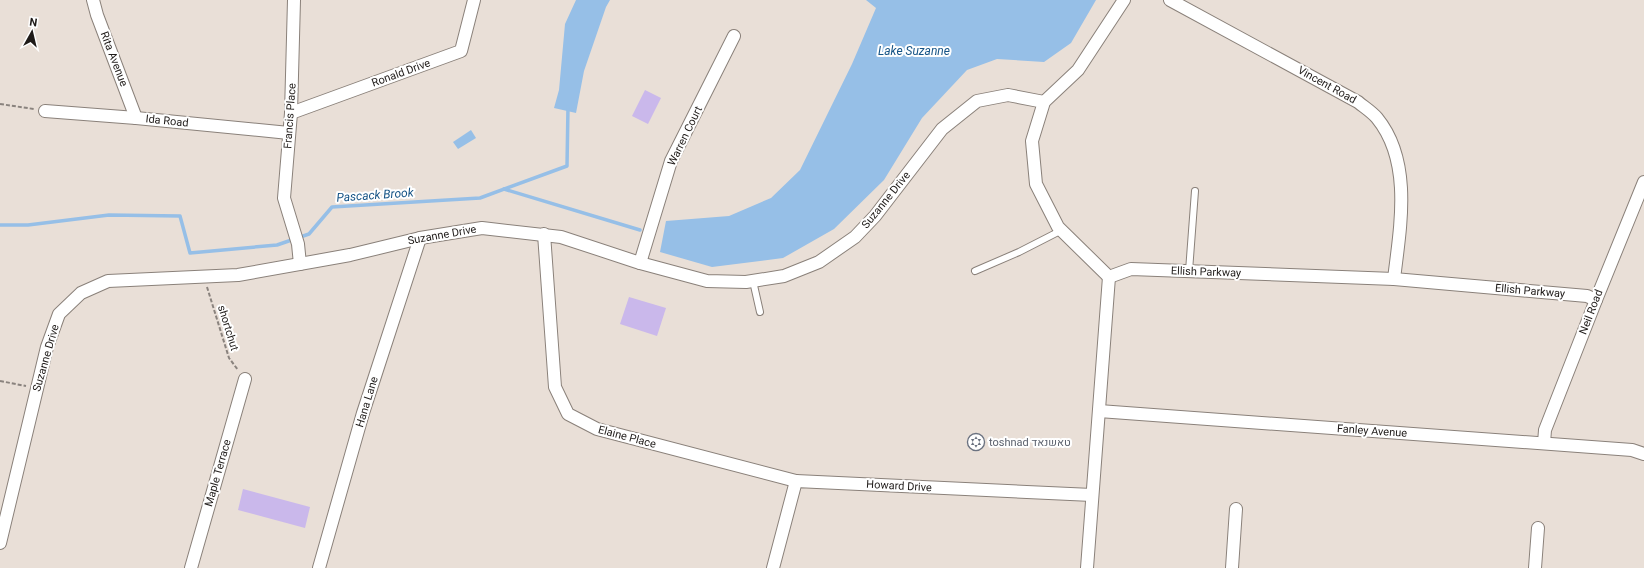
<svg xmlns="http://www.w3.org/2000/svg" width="1644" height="568" font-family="Roboto,Heebo,sans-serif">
<rect width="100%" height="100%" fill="#e9dfd7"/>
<g fill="#96bfe7">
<path d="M576,0H610L606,7L584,71L576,113L554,108L559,90L565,24Z"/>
<path d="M866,0H1096L1071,43L1044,62L997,59L967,70L922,118L884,180L834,229L783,258L712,267L660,252L666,221L729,216L771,198L800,170L852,64L876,8Z"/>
<path d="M471,130L476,138L458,149L453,142Z"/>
</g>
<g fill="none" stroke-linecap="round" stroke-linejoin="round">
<g stroke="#96bfe7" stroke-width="3.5">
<path d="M504,189L640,230"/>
<path d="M0,225H28L109,215L180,216L190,253L277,245L309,234L332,207L480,198L567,166L568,107"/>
</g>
</g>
<g fill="#cab8eb">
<path d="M645,90L661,98L648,124L632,116Z"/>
<path d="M629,297L666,308L657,336L620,324Z"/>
<path d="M243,489L310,507L305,528L238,510Z"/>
</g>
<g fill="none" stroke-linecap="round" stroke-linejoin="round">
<g stroke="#8a817a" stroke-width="8">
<g id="service">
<path d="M975,271L1019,252L1062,230"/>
<path d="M1189,271L1195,191"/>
<path d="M753,281L760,312"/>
</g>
</g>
<g stroke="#8a817a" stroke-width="14">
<g id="minor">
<path d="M93,0L97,15L136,118"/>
<path d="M294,0L291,113L284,198L298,244L300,264"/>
<path d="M1170,0L1358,102C1364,107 1372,112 1377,118C1413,162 1400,228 1394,279"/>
<path d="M45,111L136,118L289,133"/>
<path d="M291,113L461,51L474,0"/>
<path d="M544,234L555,387L568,414L597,429L796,481"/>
<path d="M640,263L671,161L734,36"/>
<path d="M1109,277L1131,269L1394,279L1587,296L1596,300"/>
<path d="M1109,277L1058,227L1036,184L1032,141L1044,102L1078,70L1124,0"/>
<path d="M1099,411L1632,450L1644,454"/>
<path d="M1544,443L1545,430L1596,300L1644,182"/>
<path d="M0,543L47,347L59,314L81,293L108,281L238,275L350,255L420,238L482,228L561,237L640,263L707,281L746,282L784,276L819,262L855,237L875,216L942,129L977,101L1008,95L1044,102"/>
<path d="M191,568L245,379"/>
<path d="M319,568L363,413L420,238"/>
<path d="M773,568L796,481L1092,495"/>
<path d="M1087,568L1109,277"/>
<path d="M1232,568L1236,509"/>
<path d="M1535,568L1538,528"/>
</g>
</g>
<g stroke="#8a837e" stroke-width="2" stroke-dasharray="4 2" stroke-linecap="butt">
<path d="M0,104L34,109"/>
<path d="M207,287L229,358L238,370"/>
<path d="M0,381L26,386"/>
</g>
<use href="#service" stroke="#fff" stroke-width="6"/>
<use href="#minor" stroke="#fff" stroke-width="12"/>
</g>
<defs>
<g id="synagogue-ring" transform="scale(0.9)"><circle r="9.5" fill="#fff" stroke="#6b7280" stroke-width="1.5"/><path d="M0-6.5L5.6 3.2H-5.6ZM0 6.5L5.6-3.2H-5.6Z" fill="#6b7280"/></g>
</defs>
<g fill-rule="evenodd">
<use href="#synagogue-ring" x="976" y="442"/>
</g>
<g text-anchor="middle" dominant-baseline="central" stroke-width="4" stroke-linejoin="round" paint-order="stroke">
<g font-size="11" fill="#1f1b19" stroke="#fff">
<text transform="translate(114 59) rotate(69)">Rita Avenue</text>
<text transform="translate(401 73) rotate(-20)">Ronald Drive</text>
<text transform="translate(1327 85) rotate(29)">Vincent Road</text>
<text transform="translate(290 116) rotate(-86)">Francis Place</text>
<text transform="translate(167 121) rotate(6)">Ida Road</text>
<text transform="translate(685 136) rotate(-64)">Warren Court</text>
<text transform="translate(886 200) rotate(-51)">Suzanne Drive</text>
<text transform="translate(442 235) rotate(-10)">Suzanne Drive</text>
<text transform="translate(1206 272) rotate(2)">Ellish Parkway</text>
<text transform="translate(1530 291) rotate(5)">Ellish Parkway</text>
<text transform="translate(1591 312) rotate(-69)">Neil Road</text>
<text transform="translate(228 328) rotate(73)">shortchut</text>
<text transform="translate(46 358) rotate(-74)">Suzanne Drive</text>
<text transform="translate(367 402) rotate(-73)">Hana Lane</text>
<text transform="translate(1372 431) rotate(4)">Fanley Avenue</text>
<text transform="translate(627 437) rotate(15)">Elaine Place</text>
<text transform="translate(218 473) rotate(-74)">Maple Terrace</text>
<text transform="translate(899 486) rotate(3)">Howard Drive</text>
</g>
<g font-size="11" fill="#5b616d" stroke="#fff" text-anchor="start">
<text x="989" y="442">toshnad טאשנאד</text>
</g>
<g font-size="12" font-style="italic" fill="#155385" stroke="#fff">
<text x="914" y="51">Lake Suzanne</text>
<text transform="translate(375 195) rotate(-4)">Pascack Brook</text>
</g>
</g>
<g transform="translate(32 32) rotate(8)" stroke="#ffffff" stroke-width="3" paint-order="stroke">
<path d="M0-3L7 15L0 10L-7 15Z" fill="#1f1b19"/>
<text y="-6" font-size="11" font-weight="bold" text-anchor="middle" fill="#1f1b19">N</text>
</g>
</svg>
